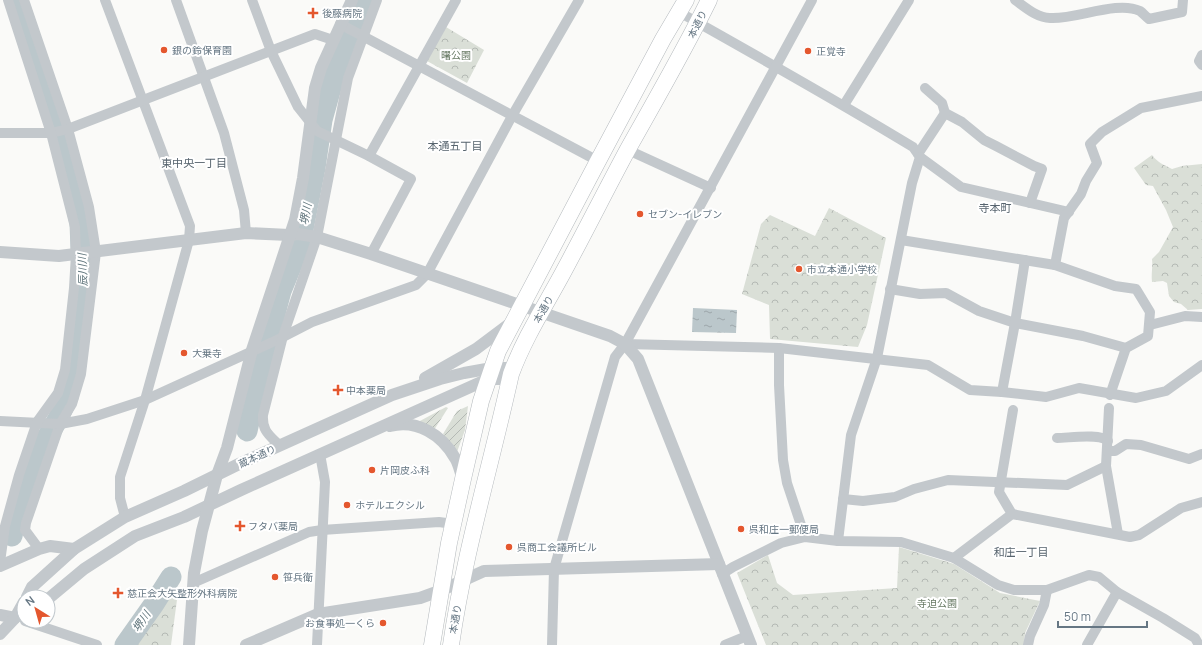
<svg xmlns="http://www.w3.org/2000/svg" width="1202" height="645" font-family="Manrope,'Noto Sans JP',sans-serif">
<defs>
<pattern id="forest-crowns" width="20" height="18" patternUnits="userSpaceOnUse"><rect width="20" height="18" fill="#dadfd7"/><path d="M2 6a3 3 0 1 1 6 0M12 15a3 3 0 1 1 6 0" fill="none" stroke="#b4b9b4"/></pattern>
<pattern id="garden-furrows" width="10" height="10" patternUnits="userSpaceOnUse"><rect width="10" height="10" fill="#dadfd7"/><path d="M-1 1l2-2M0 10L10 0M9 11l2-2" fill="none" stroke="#b4b9b4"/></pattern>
<pattern id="water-ripples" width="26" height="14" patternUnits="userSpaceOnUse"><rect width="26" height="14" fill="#bbc7cb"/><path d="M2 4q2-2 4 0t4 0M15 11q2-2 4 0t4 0" fill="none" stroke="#9ca6aa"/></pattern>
</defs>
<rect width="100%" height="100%" fill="#fafaf8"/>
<g fill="url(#forest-crowns)">
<path d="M446,27L484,50L467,83L427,61Z"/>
<path d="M1152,155C1157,162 1164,165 1172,169L1182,166L1202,164V309L1188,310L1181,304L1174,302L1169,296L1167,283L1163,281L1152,282C1151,273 1153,267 1152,259L1159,252L1173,227L1166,210L1153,186L1146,185L1134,168Z"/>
<path d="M829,208L886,238L867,325L858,347L770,339L769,305L742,294L761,224L770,215L815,236Z"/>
<path d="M899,547L954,564L1000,593L1040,601L1025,633L1024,645H766L737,573L768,555L777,583L793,595L897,588Z"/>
<path d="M174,592H178L171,645H135Z"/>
</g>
<g fill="url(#garden-furrows)">
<path d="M468,406L465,430L457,452L443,434L457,411Z"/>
<path d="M446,407L448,408L434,430L418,422Z"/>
</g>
<path fill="url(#water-ripples)" d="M693,308L737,310L736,333L692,332Z"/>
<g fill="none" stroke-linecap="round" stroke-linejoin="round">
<g stroke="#bbc7cb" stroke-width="21">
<path d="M247,431L264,355L281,291L300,245L315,168L322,120L334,77L347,41L367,0"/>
<path d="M12,536L18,509L46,439L58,419L68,397L78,327L81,323L83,301L80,223L62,144L40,75L24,21L16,0"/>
<path d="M125,645L154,604L171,577"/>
</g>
<g stroke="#b4b9bd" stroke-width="17">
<g id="trunk">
<path d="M432,645L449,543L463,479L481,401L498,351L598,161L663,39L686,0"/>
<path d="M451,645C464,554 491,465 511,374C525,336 547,303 566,267C587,228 607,188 628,149C656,99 684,51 709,0"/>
</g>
</g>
<g stroke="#c3c8cc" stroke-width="10">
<path d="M24,0L68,129L89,207L96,252L81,374L72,404L60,424L26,523L25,530L39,549"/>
<path d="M105,0L190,226L189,240L145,400L120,477V498L125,517"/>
<path d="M176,0L224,133L244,210L246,233"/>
<path d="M252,0L271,51L298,107L317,131L369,156L411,179L371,254"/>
<path d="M1015,0C1025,7 1037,18 1050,18C1075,20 1117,0 1140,11C1143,13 1146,17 1149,19L1182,12L1183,0"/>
<path d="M679,12C757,56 836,100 913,147L920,157L912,183L877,358L851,435L838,541"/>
<path d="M340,24L598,161"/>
<path d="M1202,55L1199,61L1202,65"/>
<path d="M925,88L942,103L945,113L962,122L984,140L996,146L1034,166L1042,169L1030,203"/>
<path d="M844,105L909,0"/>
<path d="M0,133H51L68,129L315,34L333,40"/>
<path d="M628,150L711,188"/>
<path d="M918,154L945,113"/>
<path d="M369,156L456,0"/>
<path d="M920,157L961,187L1069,212"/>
<path d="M901,240L1055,265L1115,286L1136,289L1150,312L1148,336L1126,348L1110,395"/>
<path d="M1055,265L1064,218L1081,194L1086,181L1097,163L1090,144L1102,132L1141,108L1202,96"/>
<path d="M890,289L920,294L946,293L979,311L1015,323L1083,336L1126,348"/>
<path d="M1150,325L1185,316L1202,317"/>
<path d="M625,344L779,348L928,365L970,390L1002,392L1046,397L1079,388L1136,398L1166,391L1202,365"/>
<path d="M779,348V385L783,460L787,483L805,537"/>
<path d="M1002,392L1015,323L1025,260"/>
<path d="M1109,408L1106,466L1118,534"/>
<path d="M0,421L60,424L87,419L145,400L277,340L312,322L416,285L427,274L512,116L579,0"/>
<path d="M1057,438C1069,438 1100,433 1108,441"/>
<path d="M279,445C269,435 262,431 263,415L283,336L317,237L348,78L377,0"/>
<path d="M1107,451H1115L1126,444L1141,445L1189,459L1202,454"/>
<path d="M843,499L863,501L895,497L914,489L948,480L1067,485L1106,466"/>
<path d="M1012,514L999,492L1013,410"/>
<path d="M954,558L1012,514L1130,537L1139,535L1181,508L1202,502"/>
<path d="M0,562L5,526L19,475L37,422L58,393L65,370L74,288L76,254L75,227L51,133L8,0"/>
<path d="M722,574L733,567L781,543L805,537L838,541L901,542L954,558L998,585L1014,590H1047L1089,575L1099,577L1117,592L1163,618L1195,638L1199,645"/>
<path d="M193,583L309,532L322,530L439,522L453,524"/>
<path d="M25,621L97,645"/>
<path d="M317,645L325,482L320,454"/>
<path d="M552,645L554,569L615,357L625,344L812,0"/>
<path d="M725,645L747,636"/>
<path d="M1028,645L1030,636L1044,605L1047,590"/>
<path d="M1087,645L1117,592"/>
</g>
<g stroke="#c3c8cc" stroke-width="12">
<path d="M0,252L59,256L246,233L289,235L298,234L317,237L371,254L610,336L625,344L638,359L751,645"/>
<path d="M425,378L476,349L512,322"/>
<path d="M390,426C417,419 442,435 455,458C459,464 460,472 463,479"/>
<path d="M0,566L39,549L50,546L74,549"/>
<path d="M27,597L32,587L74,549L125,517L184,491L241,463L392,395L440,379L464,373L492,368H513"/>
<path d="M48,599L84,569L135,536L184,517L241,490L488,379H510"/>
<path d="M0,615L15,618"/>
<path d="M0,634L15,618L24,602"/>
<path d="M189,645L194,573L202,531L217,475L227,448L252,350L295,220L303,178L315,88L321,68L352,0"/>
<path d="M246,645L318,614L420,598L442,590L484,571L719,564"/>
</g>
<use href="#trunk" stroke="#fff" stroke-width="16"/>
</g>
<g fill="#e4572e" stroke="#fff" stroke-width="1.5">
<path d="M311 7h4v4h4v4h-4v4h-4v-4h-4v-4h4z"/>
<circle cx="164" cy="50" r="4"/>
<circle cx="808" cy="51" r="4"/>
<circle cx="640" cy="214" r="4"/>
<circle cx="799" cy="269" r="4"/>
<circle cx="184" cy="353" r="4"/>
<path d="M336 384h4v4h4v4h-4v4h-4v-4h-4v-4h4z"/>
<circle cx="372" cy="470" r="4"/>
<circle cx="347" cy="505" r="4"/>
<path d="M238 520h4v4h4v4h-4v4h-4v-4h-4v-4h4z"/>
<circle cx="741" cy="529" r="4"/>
<circle cx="509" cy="547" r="4"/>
<circle cx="275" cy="577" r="4"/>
<path d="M116 587h4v4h4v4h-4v4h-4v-4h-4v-4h4z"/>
<circle cx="383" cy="623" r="4"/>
</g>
<g text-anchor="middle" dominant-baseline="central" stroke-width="4" stroke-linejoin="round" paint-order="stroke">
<g font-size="10" fill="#657683" stroke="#fff" text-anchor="start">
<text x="322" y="13">後藤病院</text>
<text x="172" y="50">銀の鈴保育園</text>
<text x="816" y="51">正覚寺</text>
<text x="648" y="214">セブン-イレブン</text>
<text x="807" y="269">市立本通小学校</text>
<text x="192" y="353">大乗寺</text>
<text x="346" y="390">中本薬局</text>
<text x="380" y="470">片岡皮ふ科</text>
<text x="355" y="505">ホテルエクシル</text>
<text x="248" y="526">フタバ薬局</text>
<text x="749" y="529">呉和庄一郵便局</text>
<text x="517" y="547">呉商工会議所ビル</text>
<text x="283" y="577">笹兵衛</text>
<text x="127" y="593">慈正会大矢整形外科病院</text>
<text x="375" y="623" text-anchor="end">お食事処一くら</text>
</g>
<g font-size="10" fill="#657683" stroke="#fff">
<text transform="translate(697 24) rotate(-63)">本通り</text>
<text transform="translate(543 309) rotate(-60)">本通り</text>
<text transform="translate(257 456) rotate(-25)">蔵本通り</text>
<text transform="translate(455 619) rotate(-80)">本通り</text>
</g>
<g font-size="10" fill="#687a64" stroke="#fff">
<text x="456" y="55">曙公園</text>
<text x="937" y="603">寺迫公園</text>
</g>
<g font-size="11" fill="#57646e" stroke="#fff">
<text x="455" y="145">本通五丁目</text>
<text x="194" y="162">東中央一丁目</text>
<text x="995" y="207">寺本町</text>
<text x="1021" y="551">和庄一丁目</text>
</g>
<g font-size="11" font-style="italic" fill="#60757c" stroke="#fff">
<text transform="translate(305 214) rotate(-80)">堺川</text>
<text transform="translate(82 270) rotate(-92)">辰川川</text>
<text transform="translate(141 621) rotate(-56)">堺川</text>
</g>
</g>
<g transform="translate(36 609) rotate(323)"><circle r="19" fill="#ffffff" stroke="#c1c8cd"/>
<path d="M0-3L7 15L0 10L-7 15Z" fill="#e4572e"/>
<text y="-6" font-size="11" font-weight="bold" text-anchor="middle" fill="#657683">N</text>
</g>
<path d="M1058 621v6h89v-6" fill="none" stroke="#657683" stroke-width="2"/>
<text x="1064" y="621" font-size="12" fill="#657683" stroke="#ffffff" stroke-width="3" paint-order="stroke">50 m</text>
</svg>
